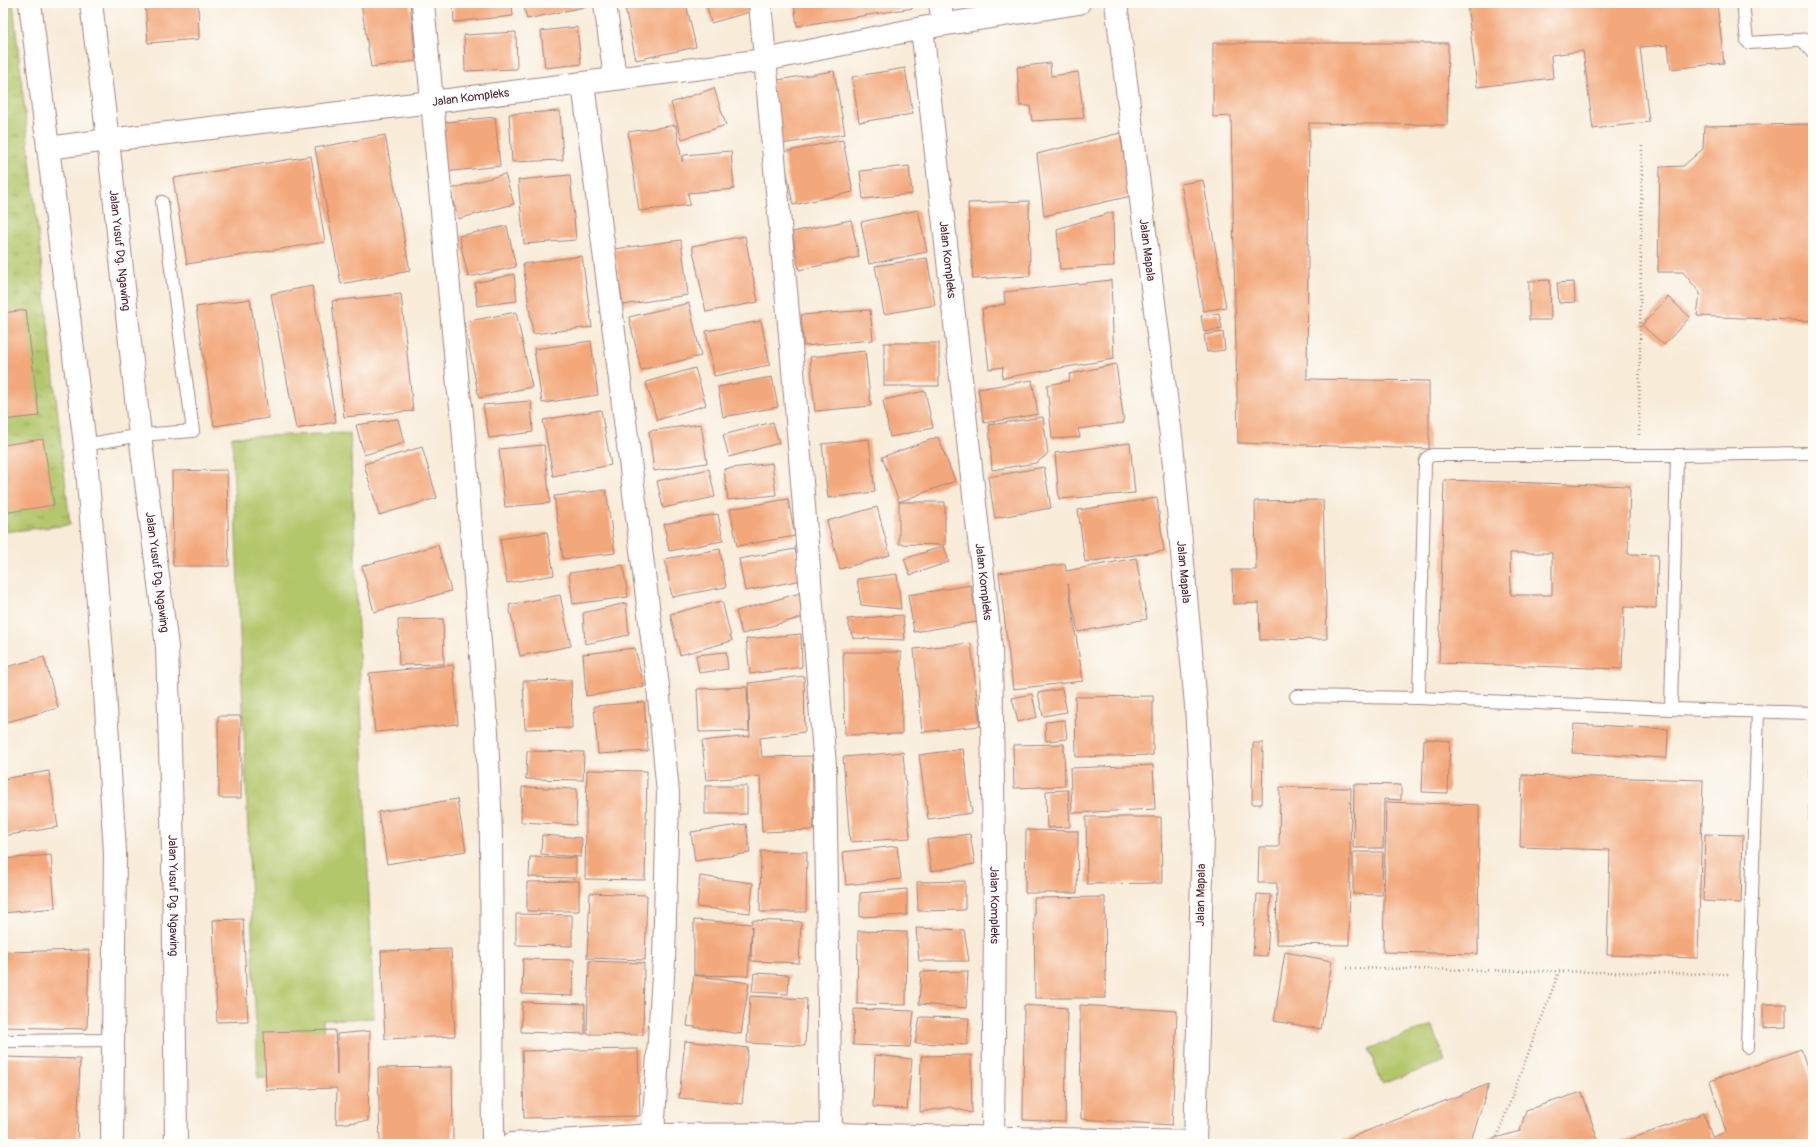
<svg xmlns="http://www.w3.org/2000/svg" width="1816" height="1147" font-family="Pangolin,sans-serif">
<defs>
<pattern id="grass-tufts" width="24" height="20" patternUnits="userSpaceOnUse"><rect width="24" height="20" fill="#b2c66a"/><path d="M3 7l-1-3M5 7V3M7 7l1-3M15 17l-1-3M17 17v-4M19 17l1-3" fill="none" stroke="#93a057"/></pattern>
</defs>
<rect width="100%" height="100%" fill="#fdfcf7"/>
<filter id="ink" filterUnits="userSpaceOnUse"><feTurbulence type="fractalNoise" baseFrequency=".025" numOctaves="2"/><feDisplacementMap in="SourceGraphic" scale="8" xChannelSelector="R" yChannelSelector="G"/><feConvolveMatrix kernelMatrix="1 2 1 2 8 2 1 2 1" color-interpolation-filters="sRGB"/></filter>
<filter id="wash" filterUnits="userSpaceOnUse"><feTurbulence type="fractalNoise" baseFrequency=".012" numOctaves="4" result="noise"/><feDisplacementMap in="SourceGraphic" scale="16" xChannelSelector="R" yChannelSelector="G"/><feGaussianBlur stdDeviation="0.9" result="paint"/><feColorMatrix in="noise" values="0 0 0 0 0 0 0 0 0 0 0 0 0 0 0 0 0 1.4 0 .05"/><feComposite in="paint" operator="in"/></filter>
<g filter="url(#wash)">
<rect width="100%" height="100%" fill="#f8ebd8"/>
<path fill="url(#grass-tufts)" stroke="#7e724a" d="M3,3H13L70,525L3,532Z"/>
<g fill="#b2c66a" stroke="#7e724a">
<path d="M350,433L374,1018L323,1020L325,1075L258,1078L232,437Z"/>
<path d="M1432,1025L1445,1061L1382,1084L1369,1049Z"/>
</g>
<g id="blocks">
<g fill="#f3a87c" fill-rule="evenodd">
<path d="M145,3H198L199,39L148,43Z"/>
<path d="M361,3H410L416,61L371,67Z"/>
<path d="M453,3H512L513,16L454,22Z"/>
<path d="M523,3H589V6L527,19Z"/>
<path d="M624,3H686L696,47L636,60Z"/>
<path d="M706,3H747L750,12L711,23Z"/>
<path d="M794,3H913V8L797,26Z"/>
<path d="M1467,3H1717L1724,63L1671,69L1668,45L1640,47L1649,122L1593,129L1583,51L1551,55L1553,78L1477,87Z"/>
<path d="M577,27L581,64L545,68L541,31Z"/>
<path d="M516,32L517,69L465,71L464,35Z"/>
<path d="M1213,43H1448L1447,125L1309,123L1307,379L1429,381V449L1238,443L1231,116L1213,117Z"/>
<path d="M1050,63L1051,76L1078,72L1084,118L1032,121L1030,106H1020L1017,67Z"/>
<path d="M905,68L913,114L859,122L852,77Z"/>
<path d="M834,71L845,134L781,144L771,81Z"/>
<path d="M714,88L726,125L682,139L671,103Z"/>
<path d="M560,111L563,160L512,162L509,114Z"/>
<path d="M495,117L500,166L444,172L438,123Z"/>
<path d="M1813,124V321L1697,316L1700,293L1683,272H1658L1660,167L1683,166L1703,149L1704,126Z"/>
<path d="M676,125L682,162L684,155L731,151L734,189L688,193L690,205L639,211L628,132Z"/>
<path d="M1120,133L1131,196L1044,216L1037,154Z"/>
<path d="M385,135L410,271L341,284L315,148Z"/>
<path d="M843,140L853,192L793,205L783,152Z"/>
<path d="M311,156L325,242L187,264L173,178Z"/>
<path d="M909,166L912,194L863,199L860,171Z"/>
<path d="M505,174L514,204L458,219L450,189Z"/>
<path d="M570,175L576,240L524,244L518,180Z"/>
<path d="M1203,180L1226,307L1203,311L1181,184Z"/>
<path d="M1029,201L1030,276L973,279L968,203Z"/>
<path d="M918,210L927,252L869,264L861,222Z"/>
<path d="M1113,212L1114,266L1060,269L1057,229Z"/>
<path d="M851,220L859,257L799,270L792,232Z"/>
<path d="M507,226L516,267L468,277L459,236Z"/>
<path d="M745,236L758,302L706,312L692,246Z"/>
<path d="M681,240L688,295L623,305L614,249Z"/>
<path d="M582,256L592,327L533,334L523,264Z"/>
<path d="M927,258L935,305L884,314L875,266Z"/>
<path d="M514,274L517,301L477,306L475,283Z"/>
<path d="M1111,280L1114,359L1002,378L1003,367L989,369L982,309L1005,304L1004,292Z"/>
<path d="M1550,280L1551,320H1529V281Z"/>
<path d="M1574,282L1575,302L1559,303L1557,283Z"/>
<path d="M312,286L336,422L296,429L271,294Z"/>
<path d="M401,294L413,411L344,417L332,301Z"/>
<path d="M1668,297L1690,317L1664,345L1642,325Z"/>
<path d="M250,299L269,418L214,426L196,307Z"/>
<path d="M689,303L701,356L641,370L629,317Z"/>
<path d="M26,310L39,416L3,420V313Z"/>
<path d="M870,310L873,340L804,346L801,315Z"/>
<path d="M516,312L532,387L479,398L464,322Z"/>
<path d="M1219,313L1222,329L1204,332L1201,316Z"/>
<path d="M761,321L770,365L714,376L706,331Z"/>
<path d="M1223,332L1225,350L1207,352L1204,335Z"/>
<path d="M591,341L598,395L542,403L534,349Z"/>
<rect x="884" y="343" width="55" height="43"/>
<path d="M865,351L871,406L815,411L810,357Z"/>
<path d="M1116,364L1124,423L1078,429L1080,437L1052,439L1047,385L1069,381L1070,374Z"/>
<path d="M695,368L706,405L657,420L646,382Z"/>
<path d="M772,377L778,407L723,417L718,387Z"/>
<path d="M1032,380L1038,414L984,423L978,389Z"/>
<path d="M925,391L933,428L890,437L883,400Z"/>
<path d="M531,401L533,432L489,438L483,405Z"/>
<path d="M601,410L611,465L553,476L543,420Z"/>
<path d="M1043,417L1048,454L1036,463L992,470L989,425Z"/>
<path d="M398,419L404,443L364,455L356,425Z"/>
<path d="M773,422L779,443L729,457L723,435Z"/>
<path d="M701,424L707,463L654,471L649,431Z"/>
<path d="M938,437L955,481L899,502L882,457Z"/>
<path d="M43,439L54,505L3,513V445Z"/>
<path d="M869,439L875,492L828,498L822,444Z"/>
<path d="M1130,443L1135,493L1059,499L1055,453Z"/>
<path d="M544,445L550,503L505,507L499,449Z"/>
<path d="M422,447L437,498L379,515L364,464Z"/>
<path d="M772,463L776,495L728,500L724,469Z"/>
<path d="M1044,467L1051,508L995,518L988,477Z"/>
<path d="M709,469L715,497L663,508L657,481Z"/>
<path d="M227,470L229,566H173L172,471Z"/>
<path d="M1444,480L1630,486L1628,554L1658,555L1656,608L1624,607L1622,669L1439,663ZM1510,553H1552V595H1511Z"/>
<path d="M606,490L615,553L563,559L554,496Z"/>
<path d="M1157,498L1164,551L1085,562L1078,510Z"/>
<path d="M788,499L795,536L737,546L730,509Z"/>
<path d="M1323,500L1327,639L1260,640L1259,603L1233,604L1232,570H1256L1255,501Z"/>
<path d="M899,502H945V545L899,544Z"/>
<path d="M877,507L890,555L840,569L827,521Z"/>
<path d="M718,514L723,541L669,551L664,524Z"/>
<path d="M547,532L554,575L507,583L500,539Z"/>
<path d="M438,545L451,591L374,612L362,566Z"/>
<path d="M944,546L949,562L910,575L904,559Z"/>
<path d="M720,549L726,587L672,597L665,559Z"/>
<path d="M795,549L802,580L745,591L739,559Z"/>
<path d="M1136,558L1147,619L1078,632L1068,584L1083,681L1013,689L999,573L1065,564L1066,571Z"/>
<path d="M623,565L628,597L573,604L569,573Z"/>
<path d="M897,574L901,609L861,605L857,579Z"/>
<path d="M971,585L977,622L914,632L908,595Z"/>
<path d="M800,593L807,616L742,634L736,611Z"/>
<path d="M560,595L571,646L520,656L509,605Z"/>
<path d="M722,601L732,641L680,655L670,614Z"/>
<path d="M626,603L629,635L585,644L583,613Z"/>
<path d="M903,615L905,640L853,638L847,619Z"/>
<path d="M443,619L444,664L399,665L398,620Z"/>
<path d="M801,634L802,667L750,674L746,639Z"/>
<path d="M971,643L980,726L922,732L914,649Z"/>
<path d="M635,648L644,687L586,696L583,654Z"/>
<path d="M726,652L728,669L699,673L696,655Z"/>
<path d="M843,652H901L902,734L845,735Z"/>
<path d="M44,657L58,708L3,723V668Z"/>
<path d="M453,665L458,724L375,732L369,673Z"/>
<path d="M804,676L805,732L760,738L762,757L812,756L814,830L762,832L760,776L706,780L702,741L750,736L748,683Z"/>
<path d="M571,680L572,728L525,729L523,681Z"/>
<path d="M747,687L749,731L699,732L697,689Z"/>
<path d="M1062,689L1067,712L1043,716L1038,693Z"/>
<path d="M1032,694L1037,717L1018,722L1012,698Z"/>
<path d="M1153,696V755L1076,757L1075,697Z"/>
<path d="M644,702L648,751L598,754L594,706Z"/>
<path d="M218,716H241V798H219Z"/>
<path d="M1065,720L1067,739L1046,741L1045,722Z"/>
<path d="M1574,724L1668,729L1667,758L1572,753Z"/>
<path d="M1424,739L1450,741L1448,793L1422,792Z"/>
<path d="M1253,743H1263L1262,804H1252Z"/>
<path d="M1064,744L1065,786L1014,788L1013,745Z"/>
<path d="M963,749L972,813L928,819L919,755Z"/>
<path d="M527,751L584,752L583,780L526,779Z"/>
<path d="M903,752L910,838L850,842L843,757Z"/>
<path d="M1153,765L1155,809L1072,813L1070,768Z"/>
<path d="M1809,769H1813V821L1809,820Z"/>
<path d="M587,770L647,771L645,880L585,879Z"/>
<path d="M49,771L58,827L3,836V779Z"/>
<path d="M1522,775L1703,780L1698,958L1607,955L1610,850L1520,847Z"/>
<path d="M1354,784L1401,785V800L1384,799L1383,848H1353Z"/>
<rect x="705" y="786" width="42" height="28"/>
<path d="M522,787L577,789L576,825L521,822Z"/>
<path d="M1280,787L1351,788L1349,945L1276,944L1277,883H1258L1259,847H1279Z"/>
<path d="M1068,790L1070,827L1047,828L1046,791Z"/>
<path d="M457,799L466,851L387,864L378,812Z"/>
<path d="M1386,802L1479,805L1478,954L1383,952Z"/>
<path d="M1086,817H1161L1162,883L1087,884Z"/>
<path d="M746,824L750,853L695,861L691,832Z"/>
<path d="M1026,830L1078,831L1077,893H1025Z"/>
<path d="M970,834L975,864L931,871L927,840Z"/>
<path d="M1705,834L1743,835L1741,903L1703,901Z"/>
<path d="M542,835L582,838L581,857L541,854Z"/>
<path d="M897,846L901,879L846,885L843,852Z"/>
<path d="M761,851L807,852L806,912H760Z"/>
<path d="M1353,852H1383L1382,895L1353,894Z"/>
<path d="M51,855L55,908L3,913V859Z"/>
<path d="M530,857L576,858V878L529,877Z"/>
<path d="M700,876L753,883L750,913L697,907Z"/>
<path d="M579,881V911H527V882Z"/>
<path d="M965,881V910L918,911L917,882Z"/>
<path d="M907,889V915L860,917V893Z"/>
<path d="M590,893L647,895L645,960L587,958Z"/>
<path d="M1257,894L1271,895L1267,956L1253,955Z"/>
<path d="M1105,897L1106,998H1035L1034,898Z"/>
<path d="M516,914L572,915V946L516,945Z"/>
<path d="M243,919L248,1021L217,1022L213,920Z"/>
<path d="M694,920L752,924V920L801,922L799,963L751,961L752,926L748,976L694,975Z"/>
<path d="M916,928L964,930L969,961H919Z"/>
<path d="M858,931L907,932L906,1005L857,1004Z"/>
<path d="M451,949L455,1036L385,1039L381,951Z"/>
<path d="M89,950L87,1029L3,1027V952Z"/>
<path d="M1285,952L1332,961L1321,1029L1274,1021Z"/>
<path d="M523,959L574,960L573,996L522,994Z"/>
<path d="M589,961L644,963L643,1035L587,1034Z"/>
<path d="M968,971L966,1008L919,1004L921,972Z"/>
<path d="M754,973L789,975L788,994L752,992Z"/>
<path d="M694,975L749,983L741,1034L687,1026Z"/>
<path d="M750,996L807,999L805,1046L747,1043Z"/>
<path d="M522,1002L585,1004V1034L521,1032Z"/>
<path d="M1763,1004H1786V1027L1763,1028Z"/>
<path d="M1024,1005L1067,1008L1065,1122L1023,1120Z"/>
<path d="M1080,1005L1177,1011L1172,1125L1081,1119Z"/>
<path d="M854,1009L914,1011L910,1047L853,1045Z"/>
<path d="M920,1017L969,1018L967,1045L915,1043Z"/>
<path d="M335,1030L337,1075V1034L370,1031L368,1121L336,1124L337,1088L266,1090L264,1032Z"/>
<path d="M685,1041L748,1048L742,1104L679,1098Z"/>
<path d="M638,1049L640,1116L524,1118L522,1051Z"/>
<path d="M1801,1049L1813,1085V1144H1616L1704,1113L1712,1137L1726,1132L1710,1081Z"/>
<path d="M875,1055L912,1059L907,1109L873,1107Z"/>
<path d="M971,1055L972,1113L950,1107L920,1112L921,1056Z"/>
<path d="M3,1057L80,1059L77,1144H3Z"/>
<path d="M452,1067L453,1144H380L378,1068Z"/>
<path d="M1489,1084L1470,1144H1333Z"/>
<path d="M1582,1092L1599,1144H1474L1520,1131L1526,1110Z"/>
</g>
</g>
</g>
<g filter="url(#ink)">
<use href="#blocks" fill-opacity="0" stroke="#a18582" stroke-width="1"/>
<g fill="none" stroke-linecap="round" stroke-linejoin="round">
<g stroke="#a18582" stroke-width="14">
<g id="service">
<path d="M1743,3L1747,41L1749,43L1813,39"/>
<path d="M1802,40L1813,53"/>
<path d="M85,445L140,435L193,431L162,202"/>
<path d="M1296,696L1419,698L1671,709L1813,713"/>
<path d="M1419,698L1425,463L1427,458L1432,455H1677L1813,453"/>
<path d="M1671,709L1677,455"/>
<path d="M3,1041L113,1040"/>
<path d="M1747,1047L1758,711"/>
</g>
</g>
<g stroke="#a18582" stroke-width="24">
<g id="minor">
<path d="M423,3L458,386L462,413L487,732L491,836L493,1144"/>
<path d="M605,3L615,78"/>
<path d="M760,3L791,346L825,766L831,1134"/>
<path d="M940,3L943,24"/>
<path id="s1" d="M1116,3L1172,444L1196,705L1203,834L1195,1144"/>
<path id="s2" d="M922,28L991,647L995,920L993,1139"/>
<path d="M583,83L658,686L668,793L664,960L653,1135"/>
<path id="s3" d="M108,140L432,102L765,60L922,28L1079,3"/>
<path d="M512,1144L653,1135L831,1134L1195,1142"/>
</g>
</g>
<g stroke="#a18582" stroke-width="24">
<g id="tertiary">
<path d="M30,3L85,445L104,676L115,852L112,1144"/>
<path id="s4" d="M91,3L108,140L140,435L167,647L173,850L176,1144"/>
<path d="M48,148L108,140"/>
</g>
</g>
<g stroke="#a18582" stroke-width="2.5" stroke-dasharray="1 3" stroke-linecap="butt">
<path d="M1639,435L1642,144"/>
<path d="M1347,968L1729,974"/>
<path d="M1494,1144L1559,972"/>
</g>
<use href="#service" stroke="#fff" stroke-width="12"/>
<use href="#minor" stroke="#fff" stroke-width="22"/>
<use href="#tertiary" stroke="#fff" stroke-width="22"/>
</g>
</g>
<g text-anchor="middle" dominant-baseline="central" stroke-width="3.5" stroke-linejoin="round" paint-order="stroke">
<g font-size="12" fill="#4a1f2b" stroke="#fdfcf7">
<text stroke="none"><textPath href="#s3" startOffset="365">Jalan Kompleks</textPath></text>
<text stroke="none"><textPath href="#s4" startOffset="249">Jalan Yusuf Dg. Ngawing</textPath></text>
<text stroke="none"><textPath href="#s1" startOffset="249">Jalan Mapala</textPath></text>
<text stroke="none"><textPath href="#s2" startOffset="233">Jalan Kompleks</textPath></text>
<text stroke="none"><textPath href="#s4" startOffset="573">Jalan Yusuf Dg. Ngawing</textPath></text>
<text stroke="none"><textPath href="#s1" startOffset="573">Jalan Mapala</textPath></text>
<text stroke="none"><textPath href="#s2" startOffset="557">Jalan Kompleks</textPath></text>
<text stroke="none"><textPath href="#s4" startOffset="897">Jalan Yusuf Dg. Ngawing</textPath></text>
<text transform="translate(1201 895) rotate(-89)">Jalan Mapala</text>
<text stroke="none"><textPath href="#s2" startOffset="881">Jalan Kompleks</textPath></text>
</g>
</g>
<rect width="1816" height="1147" fill="none" stroke="#fdfcf7" stroke-width="16"/>
</svg>
